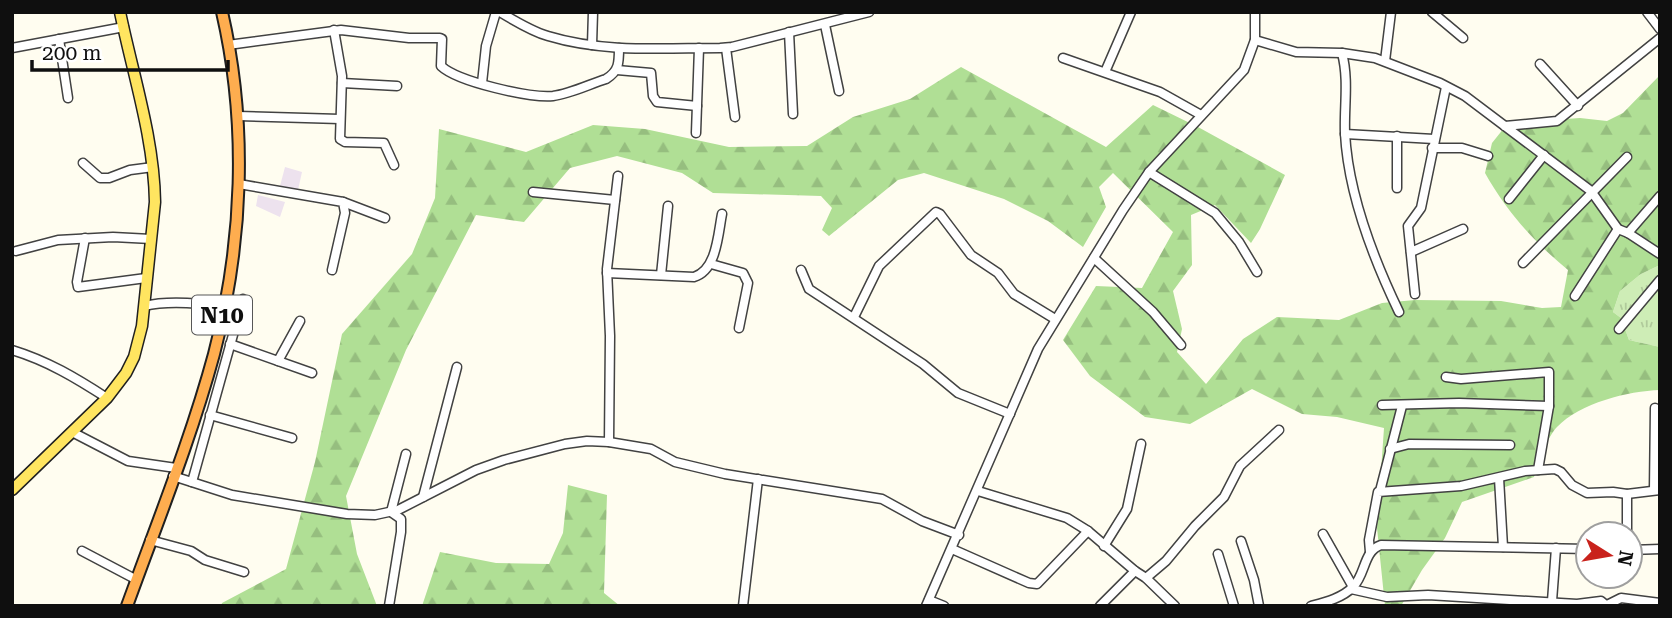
<svg xmlns="http://www.w3.org/2000/svg" width="1672" height="618" font-family="'Roboto Serif',serif">
<defs>
<pattern id="grass-tufts" width="24" height="20" patternUnits="userSpaceOnUse" patternTransform="scale(1.75)"><rect width="24" height="20" fill="#ceedb6"/><path d="M3 7l-1-3M5 7V3M7 7l1-3M15 17l-1-3M17 17v-4M19 17l1-3" fill="none" stroke="#b0ca9b"/></pattern>
<pattern id="forest-firs" width="22" height="20" patternUnits="userSpaceOnUse" patternTransform="scale(1.75)"><rect width="22" height="20" fill="#b0df95"/><path d="M5 1l3.5 6h-7zM16 11l3.5 6h-7z" fill="#96be7f"/></pattern>
</defs>
<rect width="100%" height="100%" fill="#fffdf0"/>
<g fill="#ede2ee">
<path d="M285,167L302,172L298,190L280,186Z"/>
<path d="M258,195L285,202L280,217L256,206Z"/>
</g>
<path fill="url(#grass-tufts)" d="M1660,265V347L1629,340L1621,318L1613,312L1620,291L1641,274Z"/>
<g fill="url(#forest-firs)">
<path d="M961,67L1106,147L1153,105L1198,127L1285,175L1260,229L1251,243L1215,205L1191,215L1192,265L1173,291L1182,329L1177,352L1206,384L1243,339L1277,317L1339,320L1382,303L1415,300L1501,301L1542,308L1561,307L1568,270C1534,242 1507,212 1485,173L1492,143L1508,123L1580,118L1607,121L1623,113L1660,75V265L1641,274L1620,291L1613,312L1621,318L1629,340L1660,347V390C1628,391 1580,403 1557,427C1547,437 1539,463 1534,477L1462,502L1445,538L1422,570L1401,606H1385L1377,528L1384,428L1337,417L1302,414L1252,389L1190,424L1145,417L1090,376L1063,340L1096,286L1142,288L1173,232L1113,173L1099,187L1106,207L1083,247L1048,221L1004,199L924,173L898,180L829,236L822,230L832,208L821,196L713,193L682,173L617,156L570,168L524,222L476,215L406,350L346,496L357,554L377,606H221L222,603L286,569L315,462L342,334L412,254L435,198L439,129L526,152L593,125L645,129L729,147L807,146L853,117L910,99Z"/>
<path d="M568,485L607,495L604,593L620,606H422L440,552L496,563L549,564L563,533Z"/>
</g>
<g fill="none" stroke-linecap="round" stroke-linejoin="round">
<g stroke="#424242" stroke-width="11">
<g id="minor">
<path d="M500,12C515,21 531,31 548,36C604,53 663,48 720,48L732,47L869,12"/>
<path d="M1432,12L1463,38"/>
<path d="M1647,12L1660,29"/>
<path d="M825,25L839,91"/>
<path d="M334,30L342,76L340,139L345,142L384,143L394,165"/>
<path d="M789,32L793,114"/>
<path d="M59,39L68,98"/>
<path d="M1255,40L1296,52L1342,53L1375,58L1440,83L1465,96L1591,191L1618,229L1628,233L1660,254"/>
<path d="M228,45L341,30L409,38H440L442,39L441,66C458,82 530,98 553,96C570,94 590,84 606,79C619,71 619,63 619,48"/>
<path d="M592,45L593,12"/>
<path d="M12,48L124,27"/>
<path d="M726,48L735,117"/>
<path d="M1342,53C1349,80 1344,106 1345,133C1348,192 1374,260 1399,312"/>
<path d="M1063,58L1160,92L1201,115"/>
<path d="M1385,61L1391,12"/>
<path d="M1540,64L1578,106"/>
<path d="M617,70L651,73L653,96L657,102L697,106"/>
<path d="M1105,72L1131,12"/>
<path d="M342,83L397,86"/>
<path d="M482,83L486,46L496,12"/>
<path d="M238,116L340,119"/>
<path d="M1505,126L1557,121L1660,38"/>
<path d="M696,133L699,48"/>
<path d="M1345,134L1434,139"/>
<path d="M1397,136V188"/>
<path d="M1432,148H1462L1488,156"/>
<path d="M83,163L100,178H109L130,170L153,167"/>
<path d="M1149,172L1215,213L1239,242L1257,272"/>
<path d="M239,184L343,202L345,213L332,270"/>
<path d="M533,192L615,200"/>
<path d="M1509,199L1544,155"/>
<path d="M343,202L385,218"/>
<path d="M1628,233L1660,196"/>
<path d="M85,238L77,282L78,287L146,278"/>
<path d="M16,251L58,240L113,237L151,239"/>
<path d="M1411,252L1463,229"/>
<path d="M1094,258L1153,312L1181,345"/>
<path d="M1523,263L1627,157"/>
<path d="M711,264L743,273L748,283L739,328"/>
<path d="M801,270L809,289L923,364L958,393L1010,414"/>
<path d="M607,273L694,277C717,270 718,234 722,214"/>
<path d="M661,275L668,206"/>
<path d="M1415,294L1408,226L1421,208L1446,87"/>
<path d="M1575,296L1618,229"/>
<path d="M144,306C169,300 199,303 224,307"/>
<path d="M854,317L879,266L936,212L940,214L971,255L998,273L1014,294L1055,319"/>
<path d="M1619,329L1660,280"/>
<path d="M230,344L312,373"/>
<path d="M12,350C48,361 76,378 107,398"/>
<path d="M278,361L300,321"/>
<path d="M1446,377L1461,379L1549,372V406L1538,470"/>
<path d="M1382,405L1459,403L1549,406"/>
<path d="M210,415L292,438"/>
<path d="M74,433L128,461L176,468"/>
<path d="M609,442L610,336L607,269L618,176"/>
<path d="M1390,449L1409,444L1510,445"/>
<path d="M173,476L232,495L347,514L375,515L398,510L476,470L504,460L565,444L587,441L609,442L651,449L675,462L725,474L882,499L922,521L959,535"/>
<path d="M1499,478L1503,547"/>
<path d="M192,482L243,299"/>
<path d="M1654,490L1655,408"/>
<path d="M978,491L1067,518L1088,531L1135,571L1146,578L1175,606"/>
<path d="M1380,491L1402,406"/>
<path d="M1627,494V534"/>
<path d="M423,497L457,367"/>
<path d="M1323,534L1353,587"/>
<path d="M150,540L191,551L205,560L244,572"/>
<path d="M1241,541L1254,580L1259,606"/>
<path d="M1104,546L1127,509L1141,444"/>
<path d="M952,549L1029,583L1037,584L1088,531"/>
<path d="M1630,550L1660,549"/>
<path d="M82,551L137,580"/>
<path d="M1370,552L1369,540L1378,492L1461,486L1525,471L1555,469L1561,472L1572,485L1587,493L1613,492L1627,494L1660,490"/>
<path d="M1218,554L1234,606"/>
<path d="M1146,578L1166,561L1195,526L1224,497L1240,466L1279,430"/>
<path d="M1351,589L1387,597L1428,595L1577,604L1601,601L1607,606"/>
<path d="M929,600L944,606"/>
<path d="M1552,601L1556,548"/>
<path d="M1607,605L1621,598L1660,603"/>
<path d="M389,606L401,532V519L391,512L406,454"/>
<path d="M743,606L758,479"/>
<path d="M926,606L1038,349L1123,210L1149,172L1244,70L1255,40V12"/>
<path d="M1100,606L1135,571"/>
<path d="M1311,606C1326,602 1342,598 1353,587C1366,574 1363,551 1381,545L1588,549"/>
</g>
</g>
<g stroke="#202020" stroke-width="13">
<path id="major" d="M12,490L107,398L126,373L134,357L142,326L155,202C154,138 133,75 120,12"/>
</g>
<g stroke="#202020" stroke-width="14">
<path id="highway" d="M127,606C157,523 191,439 214,354C243,243 248,125 222,12"/>
</g>
<use href="#minor" stroke="#fff" stroke-width="8"/>
<use href="#major" stroke="#ffe560" stroke-width="10"/>
<use href="#highway" stroke="#fead4f" stroke-width="10"/>
</g>
<g text-anchor="middle" dominant-baseline="central" stroke-width="7" stroke-linejoin="round" paint-order="stroke">
<rect fill="#fff" stroke="#575757" stroke-width="2" x="192" y="295.5" width="60" height="39" rx="5"/>
<g font-size="23" font-weight="bold" fill="#0f0f0f">
<text x="222" y="315">N10</text>
</g>
</g>
<rect width="1672" height="618" fill="none" stroke="#0f0f0f" stroke-width="28"/>
<g transform="translate(1609 555) rotate(101)"><circle r="33" fill="#ffffff" stroke="#9f9f9f" stroke-width="2"/>
<path d="M0-5L12 26L0 18L-12 26Z" fill="#c9221c"/>
<text y="-10" font-size="19" font-weight="bold" text-anchor="middle" fill="#0f0f0f">N</text>
</g>
<path d="M32 60v10h196v-10" fill="none" stroke="#0f0f0f" stroke-width="3.5"/>
<text x="42" y="60" font-size="21" fill="#0f0f0f" stroke="#ffffff" stroke-width="5" paint-order="stroke">200 m</text>
</svg>
